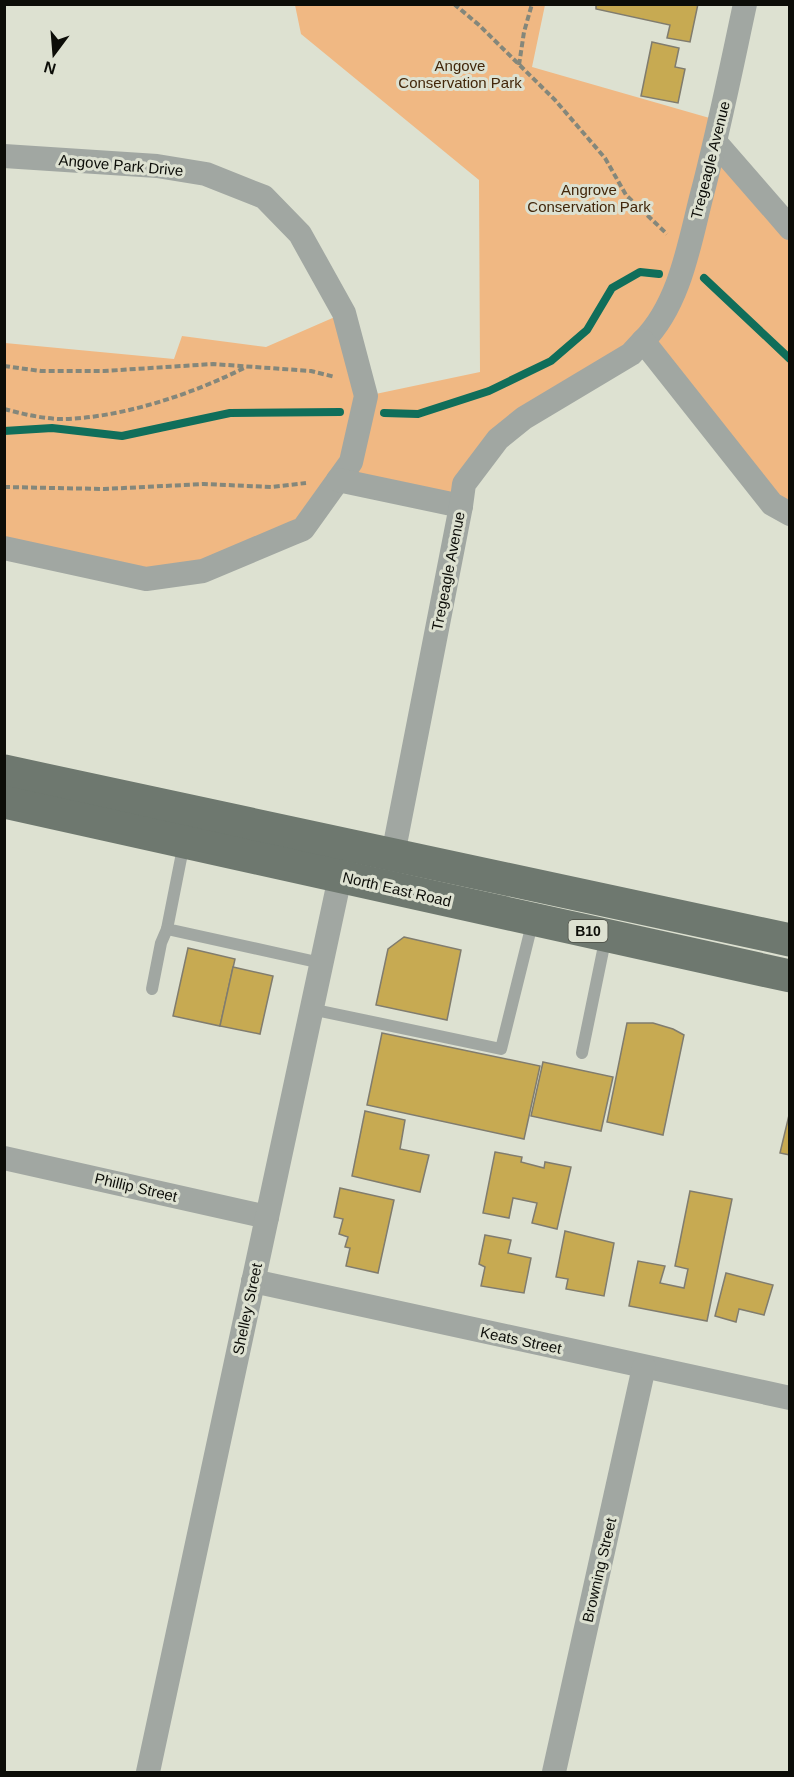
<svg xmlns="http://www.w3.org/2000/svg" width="794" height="1777" font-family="Arial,sans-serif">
<rect width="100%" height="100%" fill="#dde1d1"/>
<path fill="#f0b883" d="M295,5H545L532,67L720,121L715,143L789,228V514L643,341L524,418L461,506L338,480L303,529L146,579L5,548V343L174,359L182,336L266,347L344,313L366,396L480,372L479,180L301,34Z"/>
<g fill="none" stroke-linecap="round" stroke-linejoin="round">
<g stroke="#106e5a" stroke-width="8">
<path d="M704,278L790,359"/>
<path d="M384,413L418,414L489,391L551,361L587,330L612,288L640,272L659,274"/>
<path d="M4,431L52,428L122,436L230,413L340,412"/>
</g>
</g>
<g fill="#c7aa52" stroke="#807c6e" stroke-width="1.5">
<path d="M596,4H698L690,42L667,38L670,25L596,9Z"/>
<path d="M652,42L679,48L675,67L685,69L678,103L641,96Z"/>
<path d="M404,937L461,950L447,1020L376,1005L388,949Z"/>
<path d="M188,948L235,959L220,1026L173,1016Z"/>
<path d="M233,967L273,976L260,1034L220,1026Z"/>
<path d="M627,1023H653L673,1029L684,1035L663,1135L607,1122Z"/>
<path d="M382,1033L540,1066L524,1139L367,1105Z"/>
<path d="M543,1062L613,1077L601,1131L531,1116Z"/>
<path d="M365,1111L405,1120L400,1149L429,1155L420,1192L352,1176Z"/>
<path d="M790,1111V1155L780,1153Z"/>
<path d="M495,1152L522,1157L521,1162L544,1168L545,1162L571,1167L557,1229L532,1223L537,1203L513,1198L509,1218L483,1213Z"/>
<path d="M340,1188L394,1200L378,1273L346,1266L350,1248L345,1247L348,1237L339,1234L343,1219L334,1217Z"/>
<path d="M690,1191L732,1199L707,1321L629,1306L638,1261L665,1266L660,1283L684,1288L688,1269L675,1266Z"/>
<path d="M565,1231L614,1243L604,1296L566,1289L568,1279L556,1277Z"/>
<path d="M485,1235L511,1240L508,1253L531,1258L524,1293L481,1286L485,1267L479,1264Z"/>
<path d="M726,1273L773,1285L764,1315L739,1309L736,1322L715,1316Z"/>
</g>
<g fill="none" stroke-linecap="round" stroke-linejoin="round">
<g stroke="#84877b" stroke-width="4" stroke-dasharray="6 3" stroke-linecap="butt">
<path d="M454,4L479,25L555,100L605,158L626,195L667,234"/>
<path d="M519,65L524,32L532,4"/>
<path d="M4,366L41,371H104L213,364L311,371L335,377"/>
<path d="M4,409C23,414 40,418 59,419C119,419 193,394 246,367"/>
<path d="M4,487L104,489L204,484L271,487L306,483"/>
</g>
<g stroke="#a1a7a2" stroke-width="12">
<path d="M184,843L167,929L321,963"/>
<path d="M152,989L161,943L167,929"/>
<path d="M311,1009L501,1049L533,920"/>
<path d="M582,1053L606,936"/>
</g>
<g stroke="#a1a7a2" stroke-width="24">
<path d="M716,143L790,228"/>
<path d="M4,156L157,166L206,174L264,197L300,234L344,313L366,396L351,462L303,529L293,533L203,571L146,579L4,548"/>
<path d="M643,341C679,305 689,246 701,198C718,134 731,69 745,4"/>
<path d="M338,480L461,506"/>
<path d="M390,870L461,506L464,484L498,439L524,418L631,354L643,341L772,504L790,514"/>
<path d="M4,1158L267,1217"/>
<path d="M253,1281L790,1398"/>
<path d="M148,1772L343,863"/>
<path d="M554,1772L644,1367"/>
</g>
<g stroke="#6e786f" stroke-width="33">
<path d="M4,771L790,940"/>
<path d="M4,802L790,976"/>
</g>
</g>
<g text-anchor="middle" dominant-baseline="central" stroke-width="6" stroke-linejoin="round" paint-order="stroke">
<rect fill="#dde1d1" stroke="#4b4d44" stroke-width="1.5" x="568.5" y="920" width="39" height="22" rx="4.5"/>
<g font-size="14" font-weight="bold" fill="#0c0d08">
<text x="588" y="931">B10</text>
</g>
<g font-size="15" fill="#42270b" stroke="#dde1d1">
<text x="460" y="65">Angove<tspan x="460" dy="17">Conservation Park</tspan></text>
<text x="589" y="189">Angrove<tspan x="589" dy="17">Conservation Park</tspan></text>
</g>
<g font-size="15" fill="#0c0d08" stroke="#dde1d1">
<text transform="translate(710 160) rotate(-76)">Tregeagle Avenue</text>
<text transform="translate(121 165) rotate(5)">Angove Park Drive</text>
<text transform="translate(448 571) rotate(-79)">Tregeagle Avenue</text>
<text transform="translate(397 889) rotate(13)">North East Road</text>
<text transform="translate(136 1187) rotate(13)">Phillip Street</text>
<text transform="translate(247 1309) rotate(-78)">Shelley Street</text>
<text transform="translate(521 1340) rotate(12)">Keats Street</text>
<text transform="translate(599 1570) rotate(-77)">Browning Street</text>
</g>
</g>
<rect width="794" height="1777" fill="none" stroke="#0c0d08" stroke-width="12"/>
<g transform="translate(54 54) rotate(196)" stroke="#dde1d1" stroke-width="4.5" paint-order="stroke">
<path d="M0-4.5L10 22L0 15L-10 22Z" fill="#0c0d08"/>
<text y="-9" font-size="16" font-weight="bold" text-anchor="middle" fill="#0c0d08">N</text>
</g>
</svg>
